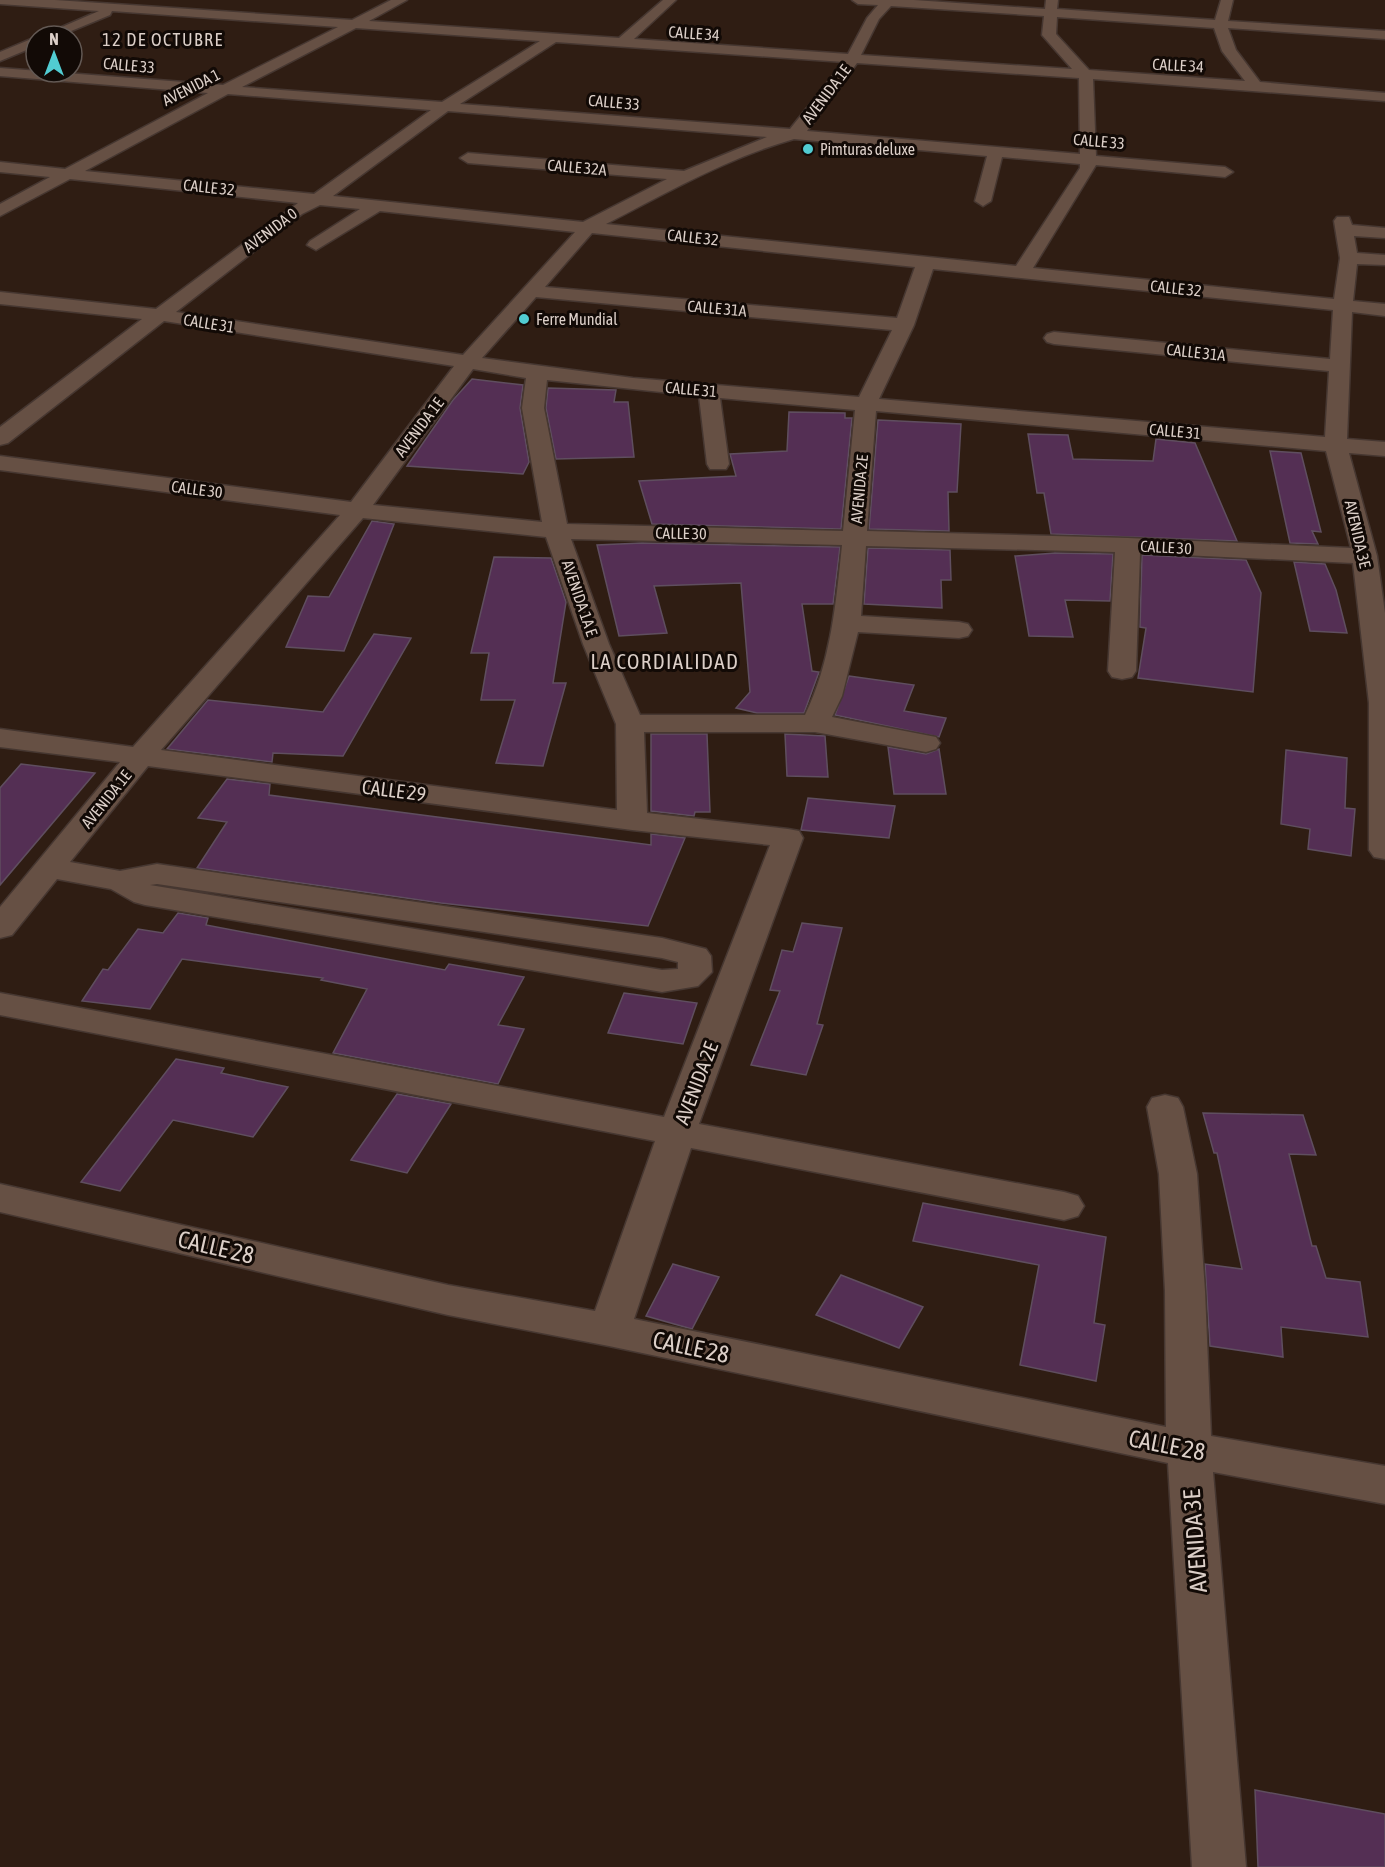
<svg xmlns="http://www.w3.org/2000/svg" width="1385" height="1867" font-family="'Asap Condensed',sans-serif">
<rect width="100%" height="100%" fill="#2f1d13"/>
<g fill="#542f54" stroke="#5f4e5f" stroke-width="1.5">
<path d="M472,379L523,385L520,408L529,462L523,474L407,466L453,400Z"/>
<path d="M548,388L616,390L614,402H628L634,457L556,459L546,408Z"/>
<path d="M789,412L845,413V418H852L841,529L652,524L639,481L736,476L730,454L787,451Z"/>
<path d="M878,420L961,424L957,492H948L949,531L869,529Z"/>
<path d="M1028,434L1068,435L1073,459L1153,461L1156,439L1195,443L1237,541L1051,534L1044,493H1037Z"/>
<path d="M1270,451L1301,453L1321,532L1312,531L1318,544L1290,543Z"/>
<path d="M372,521L394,524L344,651L286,647L308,596L329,597Z"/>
<path d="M642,543L840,547L833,604H802L812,671L819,672L804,713H757L736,708L750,692L741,583L654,586L667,633L619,636L597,545Z"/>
<path d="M868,548L950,550L951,580H941L942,608L864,604Z"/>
<path d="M1055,553L1113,554L1110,601L1065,600L1073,637L1029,636L1015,556Z"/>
<path d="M1142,555L1246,560L1261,593L1253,692L1138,678L1146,628L1140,627Z"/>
<path d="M494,557L551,558L566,602L553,683H566L543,766L496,763L515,700H481L489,653H471Z"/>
<path d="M1294,562L1325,564L1336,590L1347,633L1310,631Z"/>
<path d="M374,634L411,638L343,756L273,753L272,762L167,749L208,700L323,712Z"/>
<path d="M849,676L914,685L904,711L946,718L939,737L835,715Z"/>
<path d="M651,734H707L710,812H695L694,816L651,811Z"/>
<path d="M785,734L825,736L828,777L787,776Z"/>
<path d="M888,747L926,754L939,749L946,794H894Z"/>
<path d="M1286,750L1347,758L1345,808L1355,809L1351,856L1308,849L1310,829L1281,824Z"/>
<path d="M21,764L95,773L0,885V788Z"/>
<path d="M227,779L270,784L269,795L651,845V834L685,838L648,926L441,903L197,868L227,822L198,818Z"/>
<path d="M808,798L895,806L889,838L801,830Z"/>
<path d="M178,913L208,918L206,925L445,970L449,964L524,977L498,1025L524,1029L498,1084L333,1053L367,989L321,980L323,978L182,959L150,1009L82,1001L103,969L108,970L138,929L163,933Z"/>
<path d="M802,923L842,928L817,1024L823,1025L806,1075L751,1065L780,991L770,990L782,950L793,952Z"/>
<path d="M624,993L697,1003L683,1044L608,1033Z"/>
<path d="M176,1059L224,1068L221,1073L288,1087L253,1137L173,1120L120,1191L81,1182Z"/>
<path d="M397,1094L451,1104L407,1173L351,1160Z"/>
<path d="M1203,1113L1303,1115L1316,1155L1289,1154L1312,1246H1316L1326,1278L1360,1282L1368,1337L1281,1327L1283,1357L1210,1346L1205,1264L1242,1269L1217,1153H1214Z"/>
<path d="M923,1203L1106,1237L1094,1323L1105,1325L1096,1381L1020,1365L1039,1265L913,1241Z"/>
<path d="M673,1264L719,1277L692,1329L646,1316Z"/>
<path d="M841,1275L923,1307L899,1348L816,1315Z"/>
<path d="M1255,1790L1385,1814V1867H1258Z"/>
</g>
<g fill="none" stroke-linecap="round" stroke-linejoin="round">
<g stroke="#463731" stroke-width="3">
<g id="minor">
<path d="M0,0H55L352,20L391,0H407L369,21L619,38L663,0H676L634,39L848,54L867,18L878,5L858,4L852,0H914L1045,9L1046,0H1058L1057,9L1215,20L1221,0H1233L1228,21L1385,31V39L1228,28L1236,50L1260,82L1385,93V101L1093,79L1096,156L1225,167L1233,172L1225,177L1096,165L1033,268L1334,299L1340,258L1334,221L1337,217H1349L1352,225L1385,228V238L1354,236L1357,253L1385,255V265L1357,264L1353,301L1385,304V316L1352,312L1347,439L1385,442V456L1349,453L1377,556L1385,613V859L1374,857L1369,850V703L1353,563L1140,553L1136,671L1132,677L1122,679L1112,677L1108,671L1115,552L866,546L861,616L959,622L968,624L972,630L968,636L959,638L858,632L842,696L832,717L936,737L940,743L936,749L926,752L815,732H644L647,813L788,829L799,831L803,838L699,1124L1064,1192L1078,1196L1084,1206L1078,1216L1064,1220L691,1148L634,1319L1166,1427L1165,1291L1159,1174L1147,1107L1152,1098L1165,1095L1178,1098L1183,1107L1197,1174L1205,1291L1211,1436L1385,1466V1504L1213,1472L1246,1867H1192L1168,1463L609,1346L448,1315L0,1212V1184L448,1285L595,1311L655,1141L0,1015V993L664,1117L770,845L632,830L148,766L70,862L120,871L157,864L662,938L706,949L711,956L712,972L698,986L662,992L145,905L134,902L111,889L57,879L12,935L0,938V907L120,762L0,747V729L133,747L340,515L0,470V456L351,502L454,366L164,321L8,443L0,445V427L142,319L0,304V292L156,309L298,203L70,179L0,216V204L50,177L0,172V162L65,169L208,93L0,76V68L223,85L338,27L112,11L110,15L59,36H41L99,11L0,4ZM891,6L1044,16L1042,35L1072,69L861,55L879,19ZM1057,17L1214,28L1222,51L1245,81L1089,70L1056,34ZM356,28L540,41L442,102L242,87ZM556,42L844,62L790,129L460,104ZM857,63L1079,78L1080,154L807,131ZM228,94L431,110L314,194L85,171ZM448,111L767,137L684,171L468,153L460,158L468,163L667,179L583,222L333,196ZM794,139L987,156L975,201L983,206L991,201L1002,157L1080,164V168L1016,266L606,224C666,193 727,158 794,139ZM320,205L360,209L310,241L307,245L316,250L380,211L575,232L463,355L176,312L302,214ZM592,233L915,267L897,318L545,287ZM933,269L1333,310L1330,359L1054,332L1047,334L1044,338L1047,342L1054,344L1329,371L1325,437L879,399L914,325ZM536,297L892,330L859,397L633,378L482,358ZM473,369L526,378L522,408L542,522L373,505ZM547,380L699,396L707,464L710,469H726L729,464L720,398L855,410L843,531L567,524L544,408ZM876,411L1326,451L1351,548L1128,538L867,531ZM363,518L546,537L583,644L616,724L617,810L161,750ZM571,539L842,545C836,603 831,662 805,715H640L609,644ZM157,884L662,958L678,962V969L662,970L150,885Z"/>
<path d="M36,37V46L0,61V52Z"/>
</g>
</g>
<use href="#minor" fill="#665044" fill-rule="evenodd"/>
</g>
<g fill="#51ccd2" stroke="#120a06" stroke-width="2">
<circle cx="808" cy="149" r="6"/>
<circle cx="524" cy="319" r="6"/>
</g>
<g text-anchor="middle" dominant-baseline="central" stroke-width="6" stroke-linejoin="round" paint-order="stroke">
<g font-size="16" fill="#dccfc8" stroke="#120a06">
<text transform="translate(694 33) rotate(4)">CALLE 34</text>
<text transform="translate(129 65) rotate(5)">CALLE 33</text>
<text transform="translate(1178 65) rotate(3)">CALLE 34</text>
<text transform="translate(191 87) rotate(-27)">AVENIDA 1</text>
<text transform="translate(826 94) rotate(-53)">AVENIDA 1E</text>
<text transform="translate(614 102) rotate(5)">CALLE 33</text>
<text transform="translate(1099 141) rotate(5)">CALLE 33</text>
<text transform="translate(577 167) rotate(5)">CALLE 32A</text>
<text transform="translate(209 187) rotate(6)">CALLE 32</text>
<text transform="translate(270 230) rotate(-37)">AVENIDA 0</text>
<text transform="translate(693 237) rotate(6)">CALLE 32</text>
<text transform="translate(1176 288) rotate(6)">CALLE 32</text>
<text transform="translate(717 308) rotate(5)">CALLE 31A</text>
<text transform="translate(209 323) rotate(9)">CALLE 31</text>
<text transform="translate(1196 352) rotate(6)">CALLE 31A</text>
<text transform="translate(691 389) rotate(5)">CALLE 31</text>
<text transform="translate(419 427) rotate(-53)">AVENIDA 1E</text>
<text transform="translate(1175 431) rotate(5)">CALLE 31</text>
<text transform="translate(197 489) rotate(7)">CALLE 30</text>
<text transform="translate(859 489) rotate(-85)">AVENIDA 2E</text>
<text transform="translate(681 533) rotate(1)">CALLE 30</text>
<text transform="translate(1358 534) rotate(77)">AVENIDA 3E</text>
<text transform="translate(1166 547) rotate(3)">CALLE 30</text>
<text transform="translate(580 598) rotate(71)">AVENIDA 1A E</text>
<text transform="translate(106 799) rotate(-51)">AVENIDA 1E</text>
</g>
<g font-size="16" fill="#dccfc8" stroke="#120a06" text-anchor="start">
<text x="820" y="149">Pimturas deluxe</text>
<text x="536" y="319">Ferre Mundial</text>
</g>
<g font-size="18" letter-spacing="1.5" fill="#dccfc8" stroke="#120a06">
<text x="163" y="39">12 DE OCTUBRE</text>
</g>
<g font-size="20" fill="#dccfc8" stroke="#120a06">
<text transform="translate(394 790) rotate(7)">CALLE 29</text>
<text transform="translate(696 1083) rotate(-69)">AVENIDA 2E</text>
</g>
<g font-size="21" letter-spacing="1.5" fill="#dccfc8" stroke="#120a06">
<text x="665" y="661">LA CORDIALIDAD</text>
</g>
<g font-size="24" fill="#dccfc8" stroke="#120a06">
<text transform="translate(216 1247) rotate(13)">CALLE 28</text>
<text transform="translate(691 1347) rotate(12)">CALLE 28</text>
<text transform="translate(1167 1445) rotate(11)">CALLE 28</text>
<text transform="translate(1195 1541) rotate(-94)">AVENIDA 3E</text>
</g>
</g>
<g transform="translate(54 54)"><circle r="28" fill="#120a06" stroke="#635954" stroke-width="1.5"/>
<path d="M0-4.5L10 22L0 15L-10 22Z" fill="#51ccd2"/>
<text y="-9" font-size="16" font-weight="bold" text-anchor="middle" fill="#dccfc8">N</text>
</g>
</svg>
